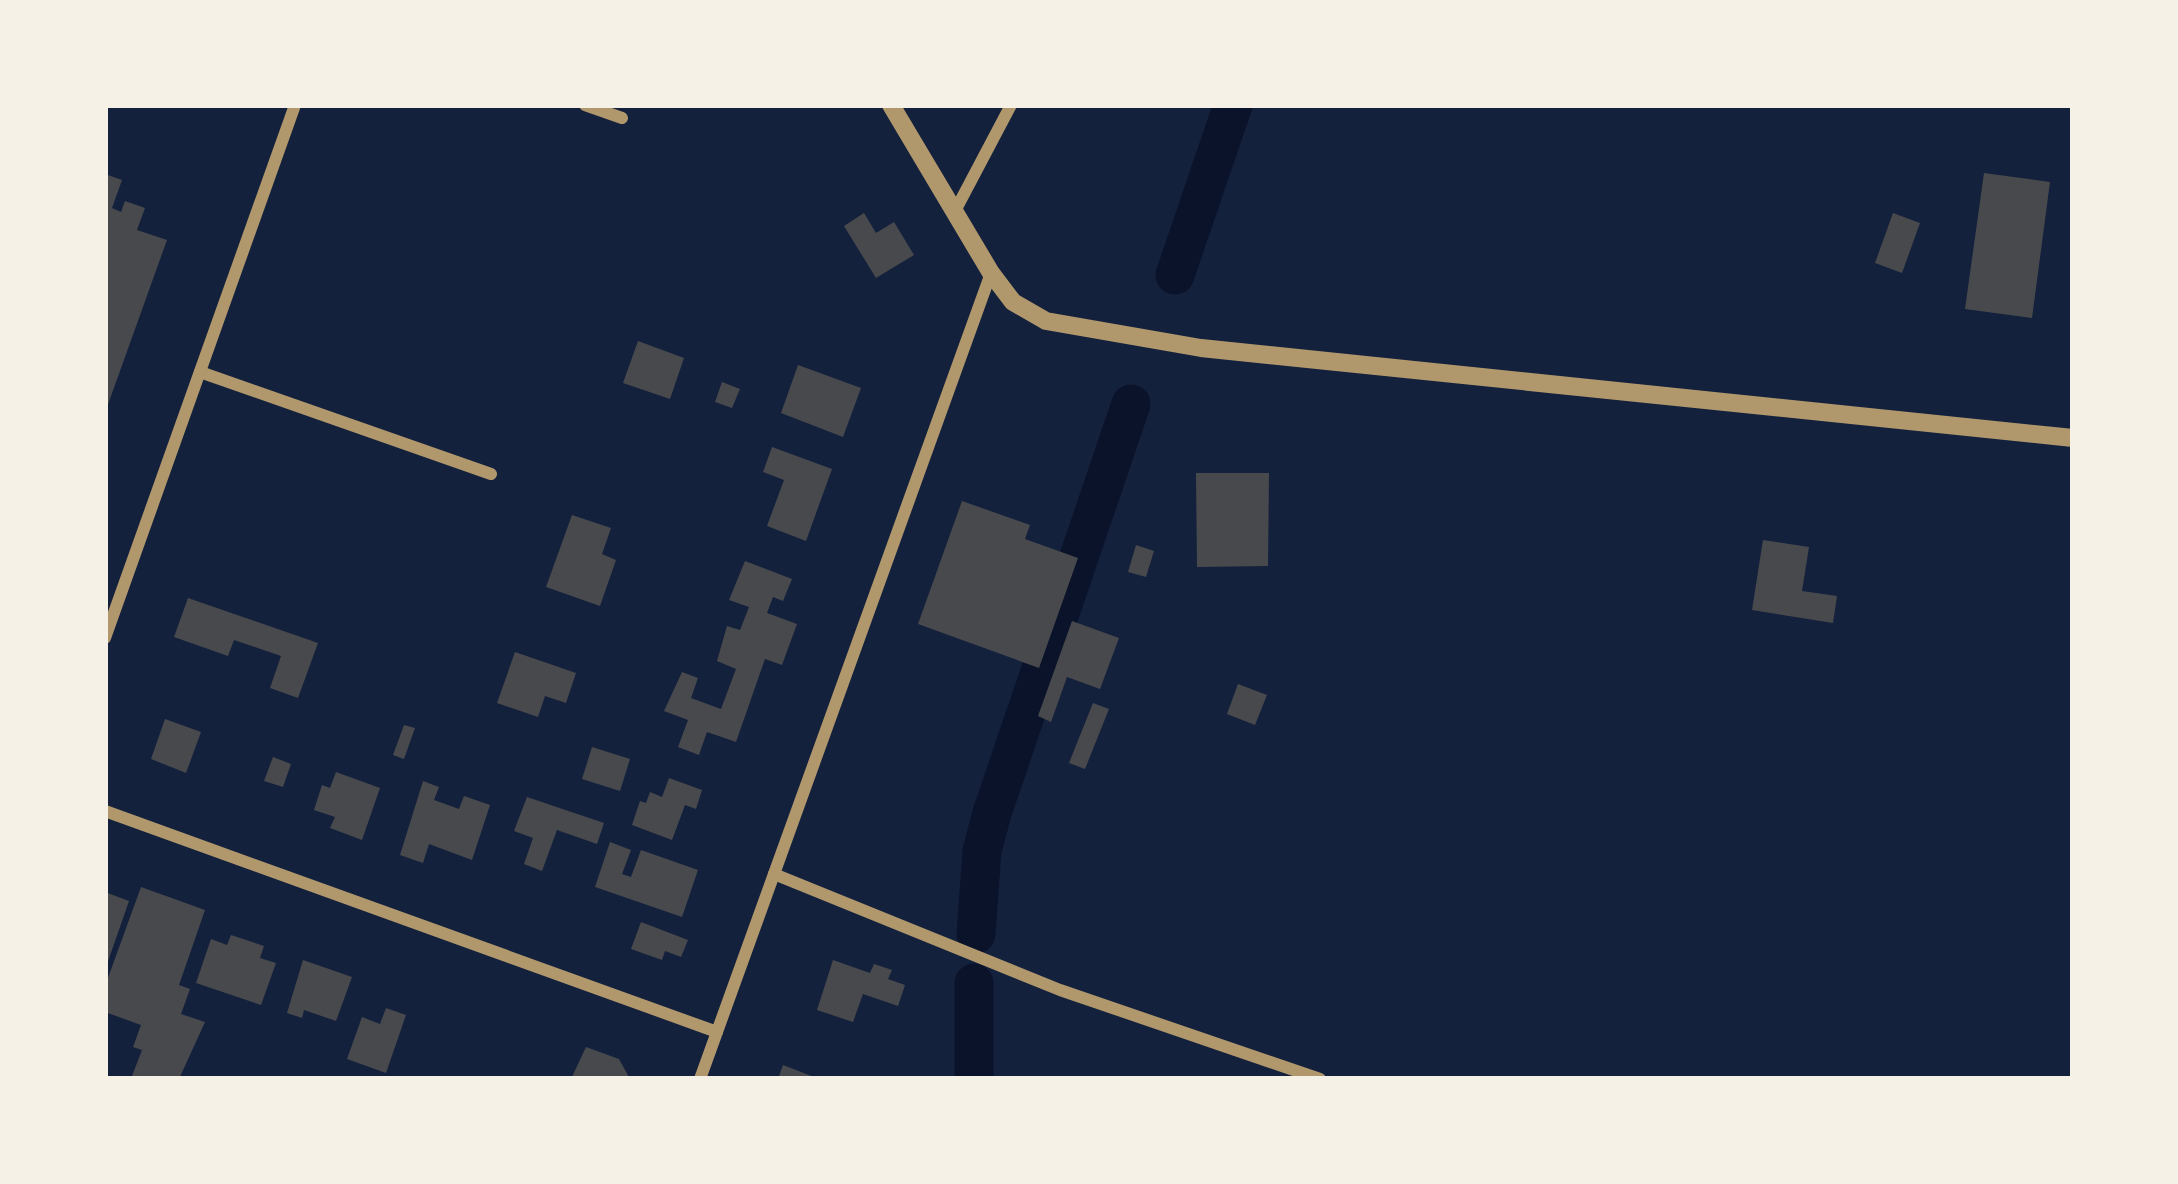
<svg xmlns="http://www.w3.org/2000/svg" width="2178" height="1184" font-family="Raleway,sans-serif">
<rect width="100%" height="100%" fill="#14213d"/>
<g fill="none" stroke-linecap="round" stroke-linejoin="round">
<g stroke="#0b132b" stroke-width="39">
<path d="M1175,275L1233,105"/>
<path d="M976,934L982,851L992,813L1131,404"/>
<path d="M974,1079V983"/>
</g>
</g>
<g fill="#48494c">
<path d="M1984,173L2050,182L2032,318L1965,309Z"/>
<path d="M105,174L122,180L112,208L121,212L125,201L145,208L137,230L167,240L106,410Z"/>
<path d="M864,213L876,233L894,222L914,255L876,278L844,226Z"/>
<path d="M1893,213L1920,223L1902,273L1875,263Z"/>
<path d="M638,341L684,358L670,399L623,383Z"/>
<path d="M798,365L861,388L843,437L781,413Z"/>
<path d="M722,382L740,389L732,408L715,402Z"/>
<path d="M772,447L832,469L806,541L767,526L784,480L763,472Z"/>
<path d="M1196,473H1269L1268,566L1197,567Z"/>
<path d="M962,501L1030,525L1025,539L1078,558L1039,668L918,624Z"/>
<path d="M572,515L611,528L602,554L616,560L600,606L546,587Z"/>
<path d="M1763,540L1809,547L1802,591L1837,596L1833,623L1752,610Z"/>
<path d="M1136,545L1154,551L1146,577L1128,572Z"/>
<path d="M745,561L792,579L783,601L773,597L767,613L797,624L782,665L765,659L736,742L707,732L699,755L678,747L688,720L664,711L682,672L698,678L691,698L721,709L736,669L717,661L727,626L740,630L749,607L729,600Z"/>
<path d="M188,598L318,643L298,698L270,688L281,656L234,640L228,656L174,637Z"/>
<path d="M1072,621L1119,638L1100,689L1067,677L1051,722L1038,716Z"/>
<path d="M515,652L576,673L566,703L545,696L538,717L497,703Z"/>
<path d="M1238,684L1267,695L1255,725L1227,714Z"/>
<path d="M1093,703L1109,709L1085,769L1069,763Z"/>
<path d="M165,719L201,732L186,773L151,759Z"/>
<path d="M404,725L415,728L404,759L393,755Z"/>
<path d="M592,747L630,759L620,791L582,779Z"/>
<path d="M273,757L291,764L283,787L264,781Z"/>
<path d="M336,772L380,788L362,840L330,828L335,817L314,810L322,785L330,788Z"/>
<path d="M669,778L702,790L696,809L685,805L672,840L632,825L640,801L646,803L650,792L662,797Z"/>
<path d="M423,781L439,787L434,800L459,809L464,796L490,805L472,860L429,844L423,863L400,855Z"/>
<path d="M527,797L604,823L597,844L557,830L542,871L524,864L533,838L514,831Z"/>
<path d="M610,842L631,850L622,874L631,877L641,850L698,870L682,917L595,887Z"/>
<path d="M141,887L205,910L179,985L190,989L181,1014L205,1022L179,1079L132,1076L142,1050L133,1047L141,1025L105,1012V986Z"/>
<path d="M105,892L129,901L106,967H105Z"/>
<path d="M641,922L688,940L681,957L665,951L662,960L631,949Z"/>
<path d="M231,935L264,946L260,958L276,963L261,1005L196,983L211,939L227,945Z"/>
<path d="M303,960L352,977L336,1021L304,1010L302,1018L287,1013Z"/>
<path d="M833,960L870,973L874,964L892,970L888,979L905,985L898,1006L863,994L853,1022L817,1010Z"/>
<path d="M386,1008L406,1015L386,1073L347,1059L362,1017L380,1024Z"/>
<path d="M586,1047L619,1059L630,1079H571Z"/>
<path d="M783,1065L819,1079H778Z"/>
</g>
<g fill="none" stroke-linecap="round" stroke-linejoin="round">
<g stroke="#b1986c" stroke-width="12">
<path d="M585,105L622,118"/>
<path d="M954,213L1011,105"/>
<path d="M200,372L491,474"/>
<path d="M105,638L295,105"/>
<path d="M105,811L717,1032"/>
<path d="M774,874L1060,990L1320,1079"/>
<path d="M700,1079L991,273"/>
</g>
<path stroke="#b1986c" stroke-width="18" d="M891,105L991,273L1013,302L1046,321L1201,348L2073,438"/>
</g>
<rect width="2178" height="1184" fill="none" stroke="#f6f1e7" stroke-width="216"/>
</svg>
